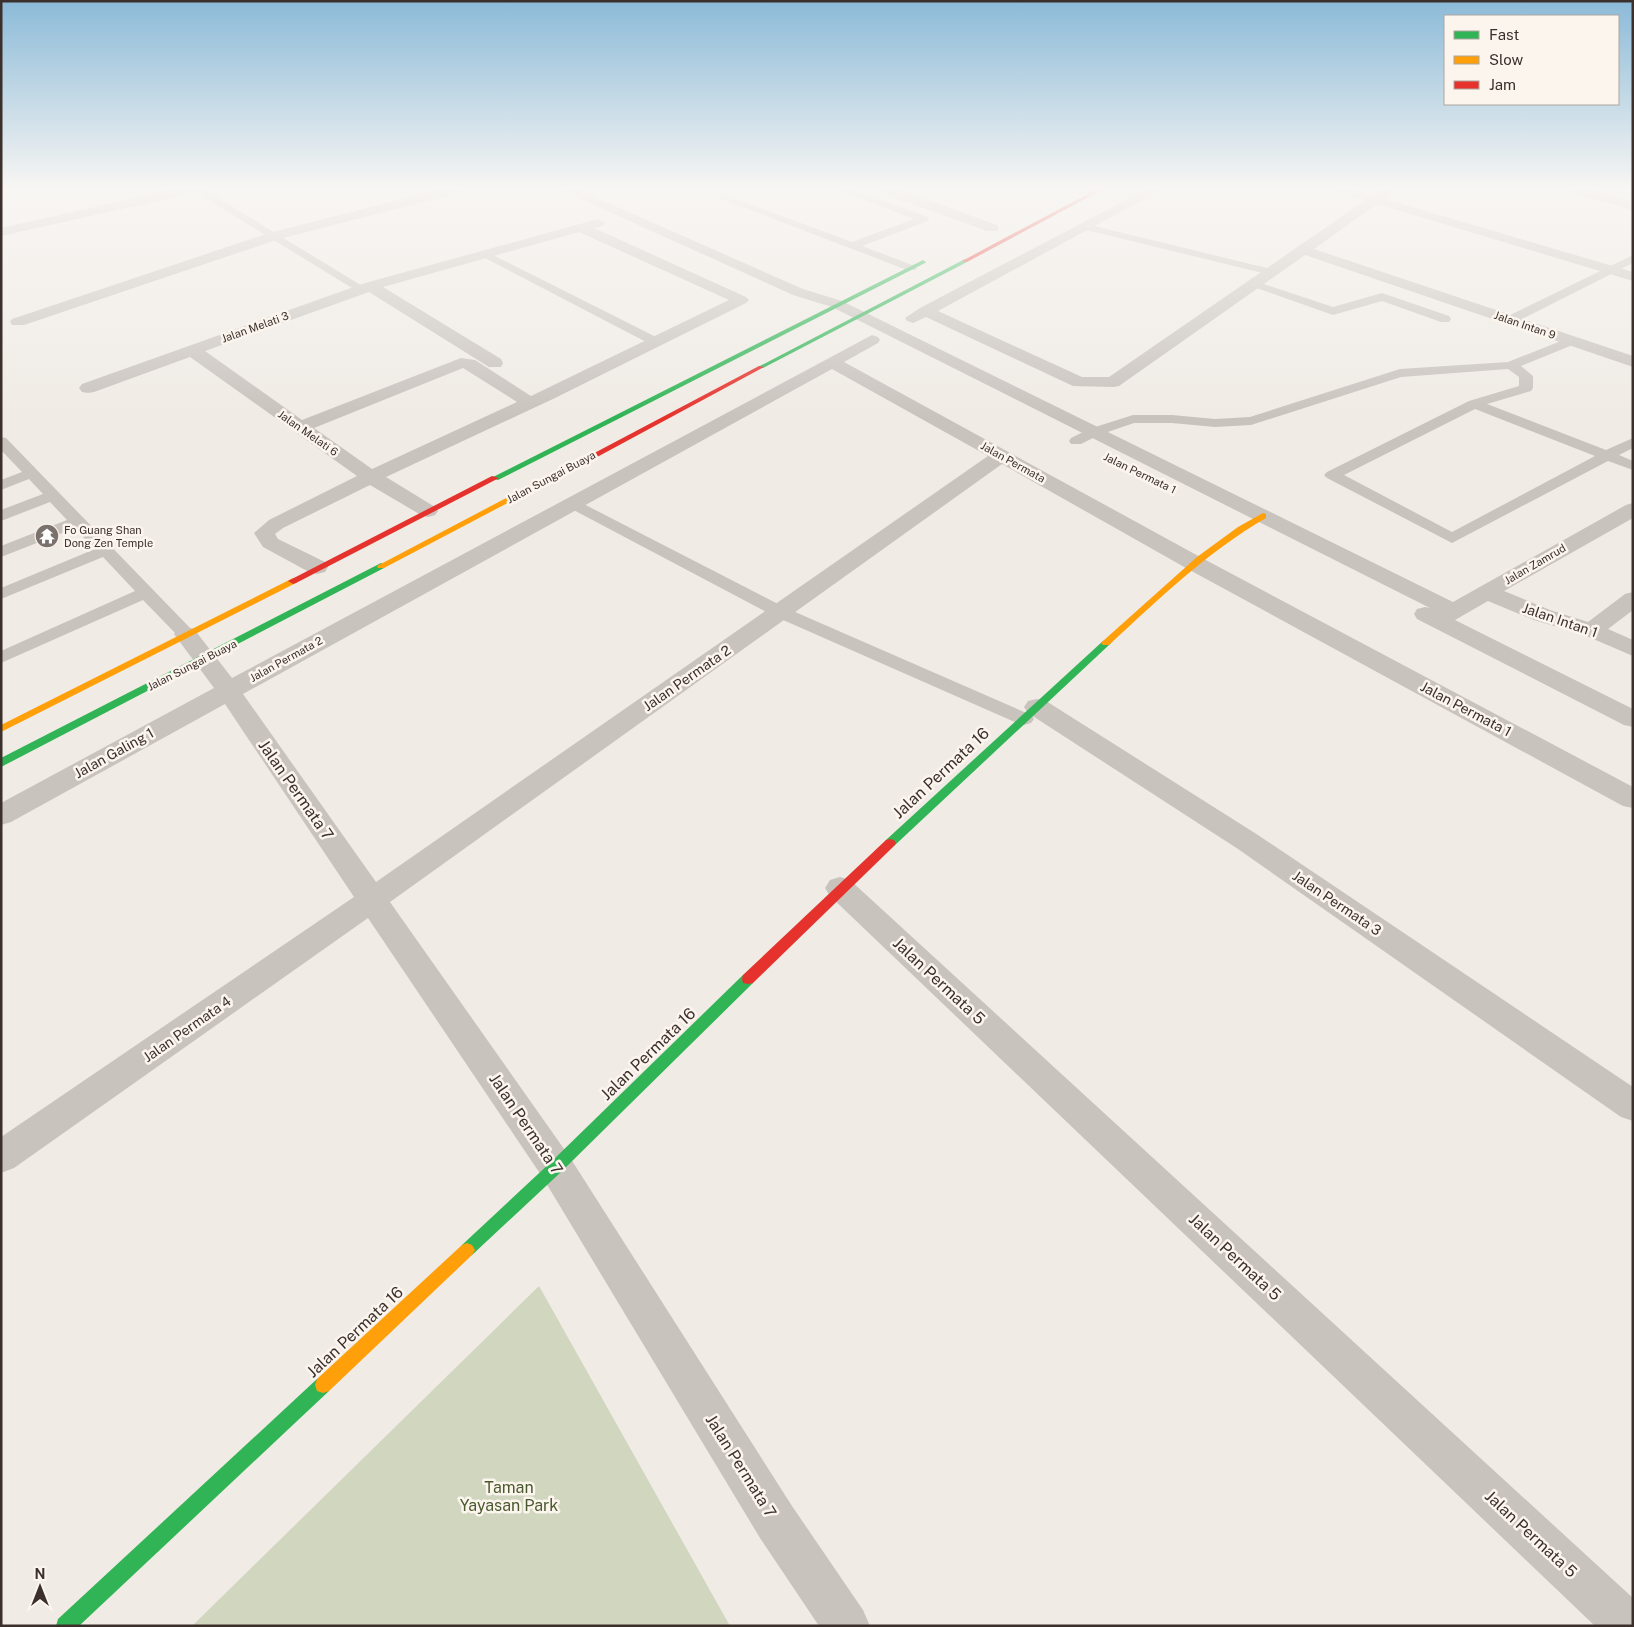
<svg xmlns="http://www.w3.org/2000/svg" width="1634" height="1627" font-family="'Public Sans',sans-serif">
<rect width="100%" height="100%" fill="#f0ebe5"/>
<path fill="#d1d6bf" d="M539,1286L730,1626H192Z"/>
<g fill="none" stroke-linecap="round" stroke-linejoin="round">
<g fill="#c9c3be" fill-rule="evenodd">
<path d="M192,190H205L367,289L365,291H357Z"/>
<path d="M838,190H853L928,217L929,219L928,221L862,246L915,266L917,268L915,270H907L716,197L721,194L725,195L852,242L914,219Z"/>
<path d="M1333,190H1351L1380,198L1381,200L1376,203Z"/>
<path d="M1086,224L1275,270L1277,272L1271,275L1082,229L1081,227L1082,225Z"/>
<path d="M485,251L660,339L662,342L656,346L652,345L481,256L479,254L481,252Z"/>
<path d="M1633,255V263L1514,323H1506L1504,320L1506,317Z"/>
<path d="M1255,281L1333,307L1382,293L1449,316L1451,319L1449,322H1441L1382,301L1333,315L1251,286L1249,284Z"/>
<path d="M1571,337L1577,341L1575,344L1521,366L1533,376V388L1531,391L1487,404L1606,450L1633,438V448L1619,455L1633,461V470L1608,461L1452,543L1327,478L1324,475L1327,472L1469,401L1519,386V377L1508,369L1401,377L1251,425L1215,427L1172,423H1134L1099,435L1081,444H1071L1069,441L1071,438L1089,429L1133,415H1172L1215,419L1250,417L1400,369L1508,362ZM1475,409L1595,456L1452,532L1344,475Z"/>
<path d="M1,437L6,438L192,630L195,634L192,638L186,639L180,638L143,600L1,663V651L135,591L103,557L1,599V588L95,549L75,528L1,557V546L67,520L50,502L1,521V510L43,494L29,479L1,490V480L22,472L1,450Z"/>
<path d="M572,498L786,608L1031,715L1034,719L1031,723L1024,725L1017,723L774,616L566,506L564,503L566,500Z"/>
</g>
<g fill="#c9c3be" fill-rule="evenodd">
<path d="M170,190H195L189,194L1,236V228Z"/>
<path d="M437,190H460L459,193L279,239L24,325H12L10,322L12,319L269,233Z"/>
<path d="M561,190H579L803,289L842,301L1453,602L1626,505L1633,503V518L1504,591L1550,610L1588,622L1625,594L1633,592V610L1608,629L1633,640V656L1584,635L1534,620L1488,601L1455,620L1633,709V727L1624,725L1417,619L1414,614L1417,609L1425,607L1430,608L832,307L793,295Z"/>
<path d="M881,190H900L997,225L999,228L997,231H987L882,193Z"/>
<path d="M1145,190H1161L938,311L1082,377H1109L1380,190H1395L1385,199L1633,272V281L1377,204L1314,249L1633,356V367L1305,255L1119,386L1113,387L1073,386L926,317L913,323L907,321L905,318L920,308Z"/>
<path d="M1570,190H1592L1633,202V210L1571,193Z"/>
<path d="M598,219L605,223L603,226L594,228L746,297L749,300L746,303L553,399L386,477L435,507L438,511L435,515L428,517L421,515L370,485L283,528L275,534L278,539L325,562L328,567L325,572L317,574L309,572L263,547L254,533L269,520L357,476L190,357L94,392L88,393L82,392L79,388L82,384L365,283ZM579,232L729,300L531,396L475,360L461,358L302,420L205,351L369,292L489,367H501L503,363L501,359L383,287ZM463,368L517,402L372,469L314,428Z"/>
<path d="M872,335L878,337L880,340L878,343L844,362L1202,558L1633,787V808L1623,806L1186,568L1002,464L390,902L569,1156L792,1506L863,1610L870,1626H819L760,1538L543,1178L368,918L14,1168L1,1173V1137L354,897L225,704L11,822L1,825V803L214,688L174,634L178,629L186,627L194,629L232,678ZM832,369L988,456L376,882L243,694Z"/>
<path d="M1037,699L1046,701L1258,835L1633,1087V1121L1621,1117L1238,849L1028,713L1024,707L1028,701Z"/>
<path d="M840,877L850,880L1633,1598V1626H1595L830,896L825,888L830,880Z"/>
</g>
<g fill="#30b455" fill-rule="evenodd">
<path d="M965,259L967,260V262L763,368L758,367Z"/>
<path d="M923,260L926,262L925,263L498,480L491,478Z"/>
<path d="M381,563L385,566L384,568L1,767V758Z"/>
<path d="M1106,640L1111,643L1109,645L894,846H886L884,843L886,840L1103,641Z"/>
<path d="M748,974L753,975L754,979L753,983L561,1172L472,1255L467,1257L462,1255L459,1250L462,1245L551,1162L743,975Z"/>
<path d="M323,1377L329,1379L331,1385L329,1391L79,1626H56L58,1619L317,1379Z"/>
</g>
<g fill="#ff9f0a" fill-rule="evenodd">
<path d="M567,466L574,468L384,568H378L377,566Z"/>
<path d="M1263,513L1266,514V518C1207,552 1159,599 1109,645H1103L1101,643L1103,641L1197,557L1238,527Z"/>
<path d="M293,578L298,581L296,583L1,732V725Z"/>
<path d="M467,1243L472,1245L475,1250L472,1255L329,1391L323,1393L317,1391L315,1385L317,1379L462,1245Z"/>
</g>
<g fill="#e5322d" fill-rule="evenodd">
<path d="M1095,190H1102L967,262L962,261Z"/>
<path d="M759,366L764,367L573,470L566,468Z"/>
<path d="M492,476L499,478L296,583L293,584L288,581Z"/>
<path d="M890,839L894,840L896,843L894,846L753,983L748,984L743,983L742,979L743,975L886,840Z"/>
</g>
</g>
<linearGradient id="sky" x2="0" y2="1"><stop stop-color="#8bbad8"/><stop offset="0.45" stop-color="#f8f6f3"/><stop offset="1" stop-color="#f8f6f3" stop-opacity="0"/></linearGradient>
<rect width="1634" height="418" fill="url(#sky)"/>
<defs>
<g id="temple-disc" transform="scale(1.25)"><circle r="9.5" fill="#7a716c" stroke="#fbf5ee"/><path d="M0-6L5-2H3V0L6.5 2.5H4V6H1.5V3h-3V6H-4V2.5H-6.5L-3 0V-2H-5Z" fill="#fff"/></g>
</defs>
<g fill-rule="evenodd">
<use href="#temple-disc" x="47" y="536"/>
</g>
<g text-anchor="middle" dominant-baseline="central" stroke-width="5" stroke-linejoin="round" paint-order="stroke">
<g font-size="11" fill="#3b302b" stroke="#fbf5ee">
<text transform="translate(1525 325) rotate(19)">Jalan Intan 9</text>
<text transform="translate(255 327) rotate(-20)">Jalan Melati 3</text>
<text transform="translate(308 433) rotate(35)">Jalan Melati 6</text>
<text transform="translate(1013 462) rotate(29)">Jalan Permata</text>
<text transform="translate(1140 473) rotate(26)">Jalan Permata 1</text>
<text transform="translate(551 477) rotate(-28)">Jalan Sungai Buaya</text>
<text transform="translate(1535 564) rotate(-30)">Jalan Zamrud</text>
<text transform="translate(286 659) rotate(-29)">Jalan Permata 2</text>
<text transform="translate(192 665) rotate(-27)">Jalan Sungai Buaya</text>
</g>
<g font-size="11" fill="#3b302b" stroke="#fbf5ee" text-anchor="start">
<text x="64" y="530">Fo Guang Shan<tspan x="64" dy="13">Dong Zen Temple</tspan></text>
</g>
<g font-size="14" fill="#3b302b" stroke="#fbf5ee">
<text transform="translate(1560 620) rotate(19)">Jalan Intan 1</text>
<text transform="translate(687 678) rotate(-35)">Jalan Permata 2</text>
<text transform="translate(1466 709) rotate(28)">Jalan Permata 1</text>
<text transform="translate(114 753) rotate(-29)">Jalan Galing 1</text>
<text transform="translate(1337 903) rotate(34)">Jalan Permata 3</text>
<text transform="translate(187 1029) rotate(-35)">Jalan Permata 4</text>
</g>
<g font-size="16" fill="#3b302b" stroke="#fbf5ee">
<text transform="translate(941 773) rotate(-43)">Jalan Permata 16</text>
<text transform="translate(296 790) rotate(55)">Jalan Permata 7</text>
<text transform="translate(939 981) rotate(43)">Jalan Permata 5</text>
<text transform="translate(648 1054) rotate(-44)">Jalan Permata 16</text>
<text transform="translate(526 1124) rotate(56)">Jalan Permata 7</text>
<text transform="translate(1235 1257) rotate(43)">Jalan Permata 5</text>
<text transform="translate(355 1332) rotate(-43)">Jalan Permata 16</text>
<text transform="translate(741 1466) rotate(58)">Jalan Permata 7</text>
<text transform="translate(1531 1534) rotate(43)">Jalan Permata 5</text>
</g>
<g font-size="16" fill="#4a5a2e" stroke="#fbf5ee">
<text x="509" y="1487">Taman<tspan x="509" dy="18">Yayasan Park</tspan></text>
</g>
</g>
<rect width="1634" height="1627" fill="none" stroke="#3b302b" stroke-width="5"/>
<rect x="1444" y="15" width="175" height="90" fill="#fbf5ee" stroke="#aea6a0"/>
<rect x="1454" y="31" width="25" height="8" fill="#30b455" stroke="#aea6a0"/>
<text x="1489" y="40" font-size="15" fill="#3b302b">Fast</text>
<rect x="1454" y="56" width="25" height="8" fill="#ff9f0a" stroke="#aea6a0"/>
<text x="1489" y="65" font-size="15" fill="#3b302b">Slow</text>
<rect x="1454" y="81" width="25" height="8" fill="#e5322d" stroke="#aea6a0"/>
<text x="1489" y="90" font-size="15" fill="#3b302b">Jam</text>
<g transform="translate(40 1587)" stroke="#fbf5ee" stroke-width="4" paint-order="stroke">
<path d="M0-4L9 19L0 12L-9 19Z" fill="#3b302b"/>
<text y="-8" font-size="14" font-weight="bold" text-anchor="middle" fill="#3b302b">N</text>
</g>
</svg>
